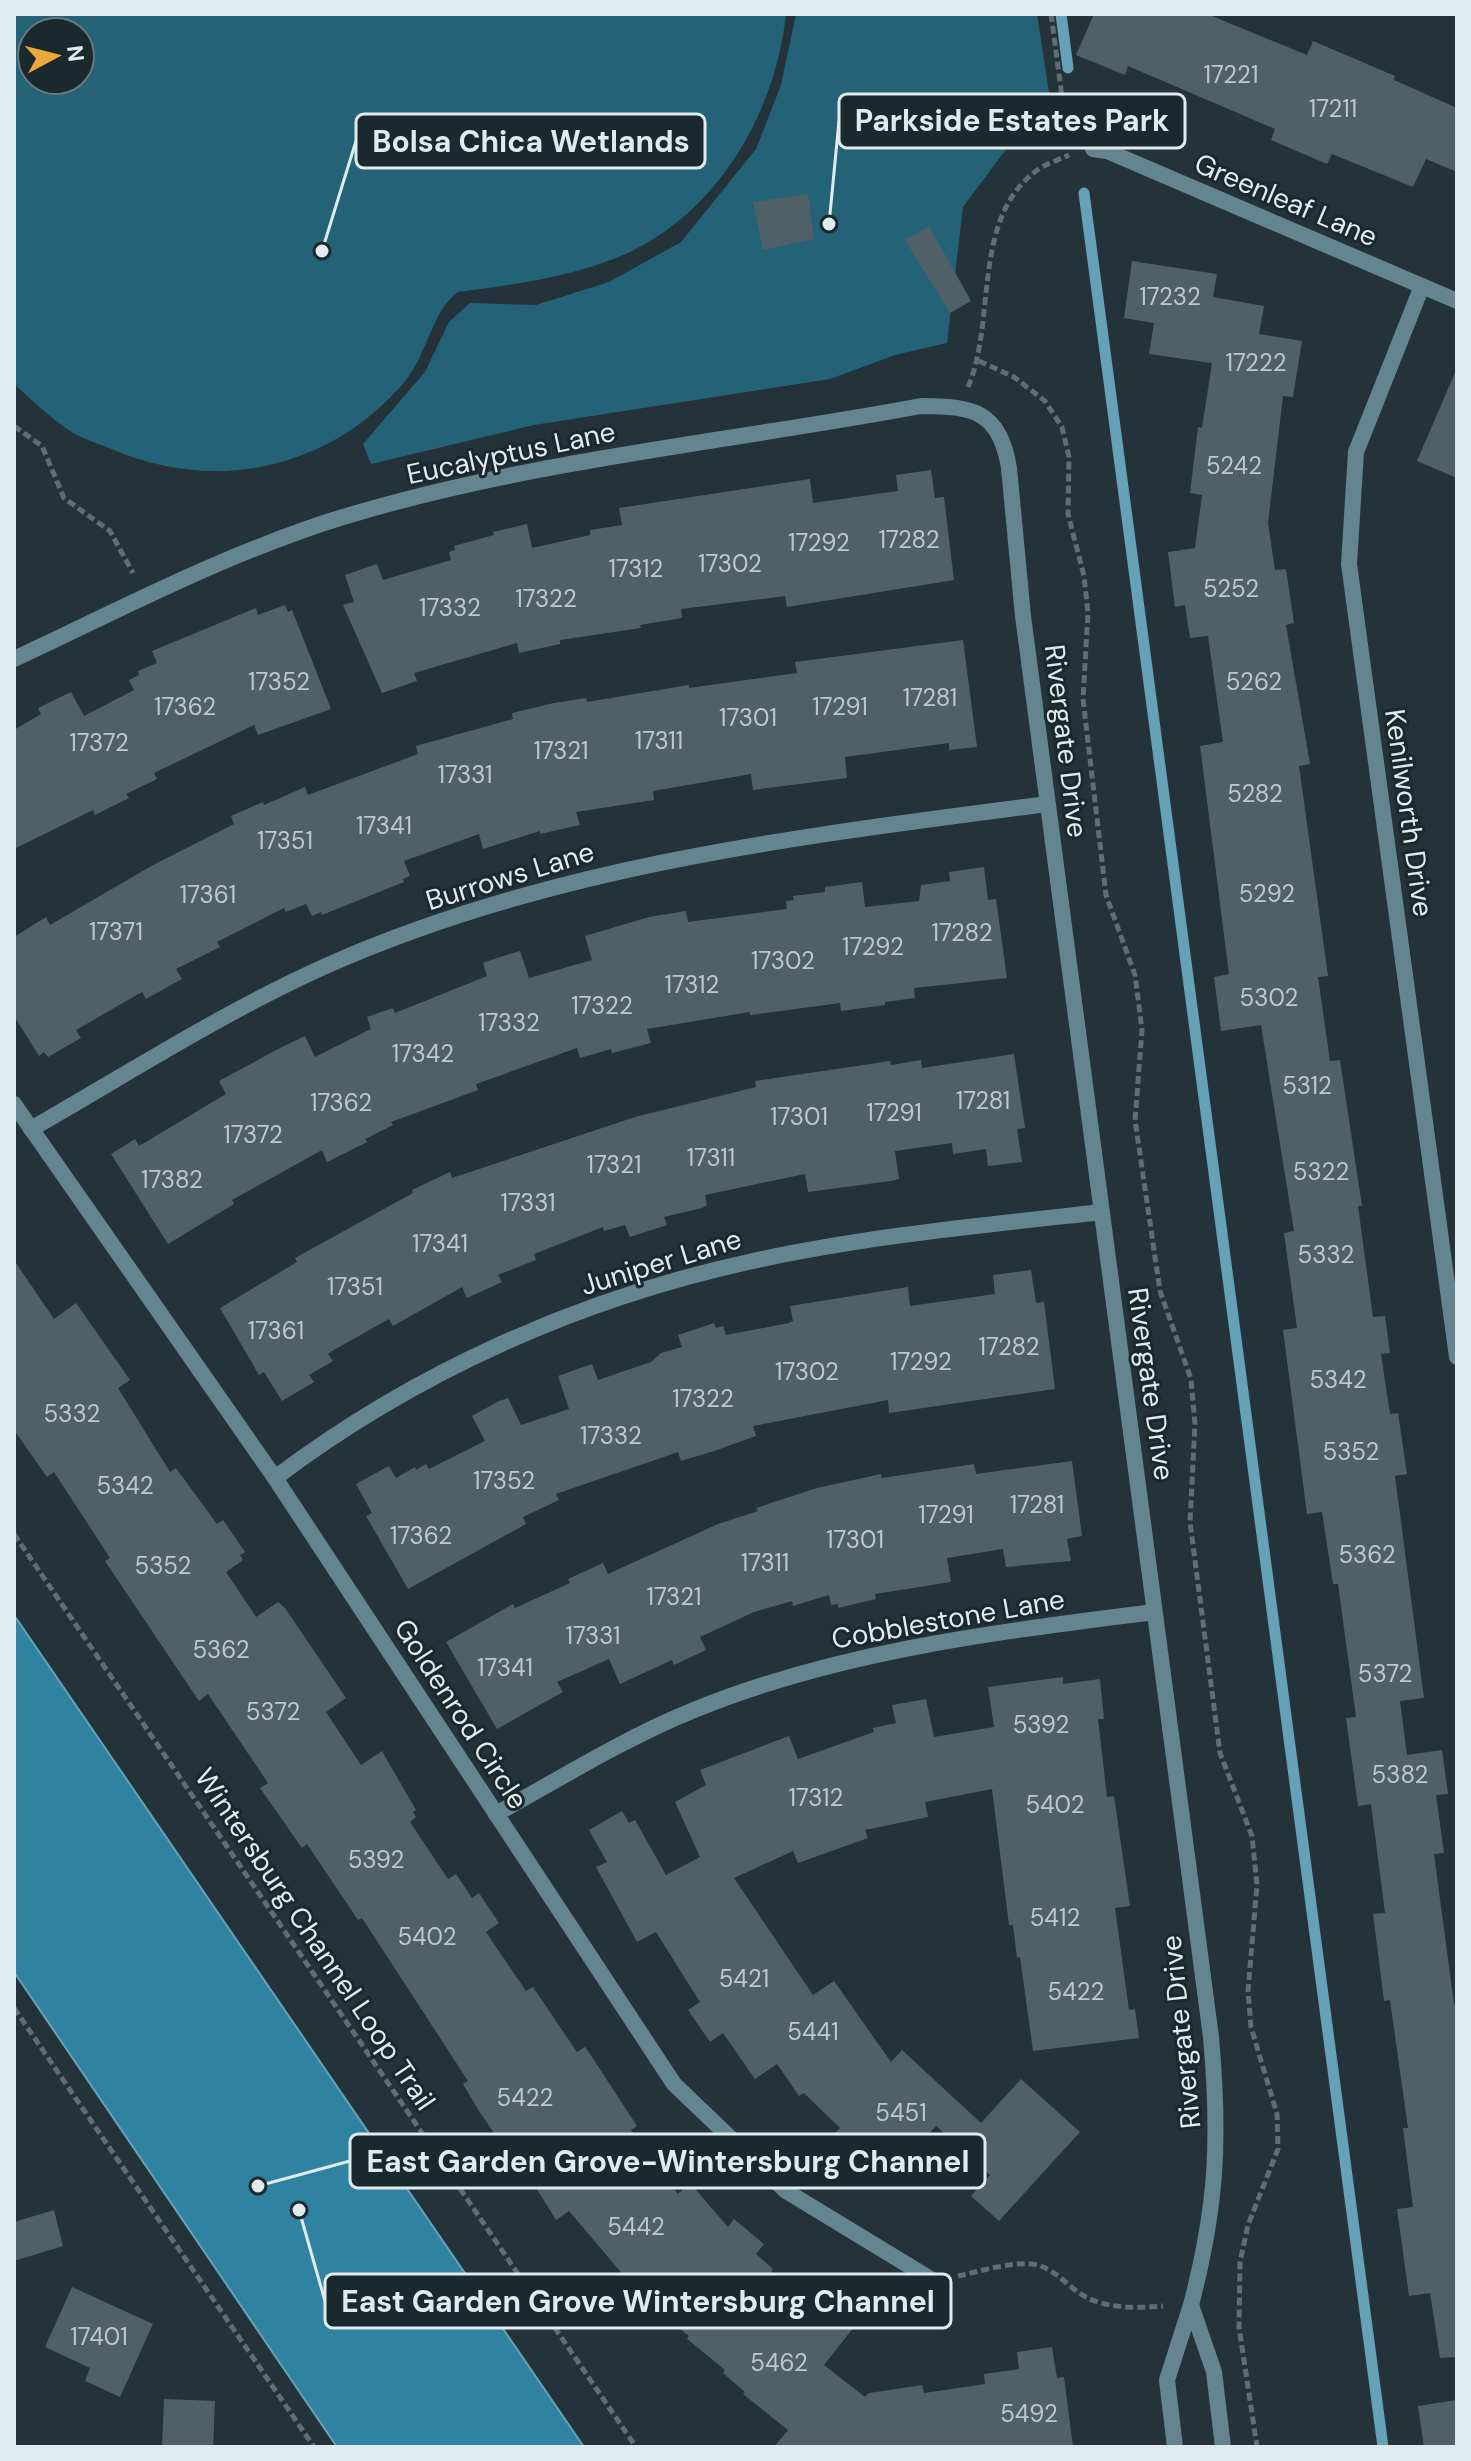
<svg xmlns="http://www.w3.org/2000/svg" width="1471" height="2461" font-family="'DM Sans',sans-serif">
<rect width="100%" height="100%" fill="#243339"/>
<g fill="#246278" fill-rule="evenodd">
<path d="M14,14H786C775,119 710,225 608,261C560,279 509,285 458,292C432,311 427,354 406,380C332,469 215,495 109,448C96,443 81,438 70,431C50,418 31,399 14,384ZM32,32H80V80H32Z"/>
<path d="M796,14H1037L1054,126L1010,144L963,207L947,343L895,355L830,379L534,425L371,464L363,444L425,372L449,322L470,303L536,305L609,282L681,242L756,149L781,85Z"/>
</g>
<path fill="#3083a0" stroke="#65a2b7" stroke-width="2" d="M14,1615L584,2447H337L14,1972Z"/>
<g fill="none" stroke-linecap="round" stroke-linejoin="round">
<g stroke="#65a2b7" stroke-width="11">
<path d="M1061,14L1068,68"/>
<path d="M1084,193L1383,2447"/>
</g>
</g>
<g fill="#506067">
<path d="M1094,14H1207L1307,55L1313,41L1395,76L1394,80L1457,108V172L1426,159L1413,187L1332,154L1327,164L1271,140L1275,129L1128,66L1125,75L1076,55Z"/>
<path d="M808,194L814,239L763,250L753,202Z"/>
<path d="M929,226L971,301L950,313L905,240Z"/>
<path d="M1132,261L1217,274L1213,297L1264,306L1259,334L1302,341L1293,397L1283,396L1268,523L1275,570L1286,569L1294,623L1286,625L1310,764L1299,766L1328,976L1318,977L1330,1061L1340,1060L1362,1206H1358L1373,1317L1385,1316L1390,1353L1381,1354L1390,1414L1398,1413L1407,1474L1395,1476L1424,1698L1400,1701L1407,1755L1442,1750L1448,1794L1436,1795L1444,1853L1434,1854L1454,2004L1457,2003V2357L1440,2358L1430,2293L1409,2296L1397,2209L1413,2207L1403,2128H1408L1390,2000L1384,2001L1373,1914L1385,1913L1371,1804L1358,1806L1346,1718L1356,1717L1338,1584H1333L1322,1512L1307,1514L1283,1330L1297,1328L1284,1233L1294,1231L1261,1025L1221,1031L1214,977L1229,974L1200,746L1223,742L1208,636L1190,638L1185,605L1175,607L1168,552L1195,548L1202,495L1190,493L1198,427L1202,428L1212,363L1149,354L1154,323L1124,318Z"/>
<path d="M1457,368V478L1417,461Z"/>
<path d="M931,470L935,498L944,497L954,580L787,607L785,596L681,609L682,618L640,625L641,628L560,640V644L519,653L517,643L414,673L417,681L382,693L343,605L354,602L345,575L377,564L383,580L451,560L449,552L455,550L454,546L494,535L493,532L527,524L532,548L590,535V530L622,525L619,508L810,479L813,503L898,491L896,475Z"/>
<path d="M285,605L288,612L292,610L331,709L258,735L254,725L154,773L157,779L126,794L129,798L95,815L93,810L14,849V730L41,714L38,708L71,692L84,716L134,690L129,680L139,675L138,671L157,663L152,651L256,608L258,615Z"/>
<path d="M963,640L977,747L949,750V743L845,757L847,778L753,790L751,774L653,791L654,800L576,812L580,825L540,834V831L483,849L479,834L404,861L410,876L403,879L404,882L322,915L321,912L312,916L306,904L286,912L284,908L217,942L220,947L176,969L182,979L146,999L142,992L76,1030L81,1038L48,1057L44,1052L39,1056L14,1016V937L46,917L50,925L153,865L234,824L231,816L263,802L264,805L305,787L308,795L418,754L416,746L513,719L512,713L554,703L586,698L587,702L689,685V688L797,673L795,662Z"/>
<path d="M984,867L988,900L996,899L1007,978L914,988L915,998L885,1002V1005L841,1011L840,1003L750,1015V1012L647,1029L651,1043L612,1053L611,1049L580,1058L577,1048L476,1084L478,1090L391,1122L393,1125L365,1139L367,1142L327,1162L322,1150L232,1200L234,1204L168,1244L111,1154L135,1139L139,1146L226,1094L219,1081L278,1049L305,1036L315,1057L371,1029L367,1017L393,1008L395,1013L487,976L483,963L491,960L520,951L529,978L592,960L585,936L649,917L686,911L688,922L787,909L786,901L794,900L793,896L825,892V887L862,882L865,907L919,901L921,885L950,881L949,872Z"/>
<path d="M1014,1054L1025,1128L1017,1129L1022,1162L988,1166L986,1149L953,1154L952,1143L895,1151L899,1179L891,1181L808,1192L805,1174L705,1195L707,1205L702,1208L664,1217L667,1225L630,1237L625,1225L604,1231L603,1227L534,1254L536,1260L498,1275L502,1282L467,1298L462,1287L393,1326L389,1319L332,1351L328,1354L333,1361L309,1375L314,1382L282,1401L264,1372L259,1375L220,1308L297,1262L295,1258L413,1193L412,1190L450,1172L452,1178L635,1117L756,1087L755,1081L890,1061L891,1065L921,1060L922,1068Z"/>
<path d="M14,1260L54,1319L76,1303L130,1380L118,1388L170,1472L176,1468L217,1524L223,1520L245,1552L240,1555L243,1560L226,1572L256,1617L278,1602L285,1608L346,1698L326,1712L361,1765L382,1751L416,1810L413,1812L416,1817L410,1822L448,1879L456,1874L472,1898L479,1893L499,1923L486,1932L526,1991L533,1987L577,2052L585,2047L590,2054L637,2126L631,2130L657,2169L678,2194L690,2183L728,2227L734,2219L764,2244L756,2254L773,2269L771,2271L821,2311L826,2305L854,2327L824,2365L865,2397L869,2393L922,2385L924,2393L985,2384L984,2374L1019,2369L1017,2352L1052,2347L1057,2378L1064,2377L1073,2447H774L788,2430L743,2394L745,2392L723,2373L725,2370L687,2339L689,2336L647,2303L569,2211L556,2220L509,2144L504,2148L479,2111L463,2084L468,2081L362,1918L358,1920L307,1844L302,1848L260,1788L268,1783L208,1694L199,1701L105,1561L110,1558L54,1472L47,1477L14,1430Z"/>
<path d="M1031,1270L1036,1303L1044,1302L1055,1389L889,1413L888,1400L753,1426L756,1436L714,1451L681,1461L678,1452L556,1494L559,1500L523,1517L526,1524L408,1589L366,1516L372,1513L356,1484L389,1466L396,1478L415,1467L416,1470L426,1464L429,1469L485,1441L472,1416L499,1401L508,1398L521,1425L569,1409L558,1376L592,1364L598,1380L651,1362L661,1353L682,1347L678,1335L714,1323L716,1328L723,1326L726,1335L789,1323L793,1321L790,1306L908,1287L910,1306L995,1294L993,1275Z"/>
<path d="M1072,1461L1082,1536L1067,1539L1071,1561L1006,1567L1003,1549L947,1558L951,1582L875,1594L876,1599L838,1608V1604L831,1605L829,1595L793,1606L792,1601L754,1612L700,1637L706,1650L674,1665L672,1660L620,1684L609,1659L557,1682L563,1692L497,1729L446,1642L513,1604L515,1608L570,1583L568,1579L603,1563L608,1574L718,1524L758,1511L756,1508L817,1488L881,1474L882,1478L974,1464L976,1474Z"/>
<path d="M1063,1677V1684L1100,1679L1104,1719H1098L1107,1797L1114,1796L1130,1906L1115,1908L1129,2010L1135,2009L1139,2038L1033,2051L1020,1957L1017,1958L1013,1925H1009L992,1789L925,1802L928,1817L865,1830L868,1838L798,1863L793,1851L734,1878L813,1995L834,1981L891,2062L902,2050L981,2123L1021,2079L1080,2132L999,2221L971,2196L990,2175L936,2126L895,2171L891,2169L886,2175L864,2155L859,2161L833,2136L840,2128L804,2093L799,2096L777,2064L755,2079L723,2033L710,2042L688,2010L700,2002L656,1932L637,1942L596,1867L607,1862L589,1830L622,1811L629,1823L635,1820L666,1875L700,1857L675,1802L706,1785L700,1770L789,1736L798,1759L874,1732L873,1728L896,1723L892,1705L926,1699L934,1737L994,1727L988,1687Z"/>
<path d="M54,2210L63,2246L14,2261V2222Z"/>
<path d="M72,2287L153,2324L120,2397L85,2381L90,2368L45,2347Z"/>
<path d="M164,2399L215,2401L213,2447H162Z"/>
<path d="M1457,2400V2447H1424L1418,2406Z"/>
</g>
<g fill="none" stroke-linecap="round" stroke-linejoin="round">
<g stroke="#606d73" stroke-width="5" stroke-dasharray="8 4" stroke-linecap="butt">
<path d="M1051,14L1068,142"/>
<path d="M979,361L1014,377L1045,401L1062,427L1069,457L1068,514L1084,576L1088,613L1083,699L1106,895L1135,975L1142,1030L1135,1120L1160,1291L1191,1379L1195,1424L1190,1522L1220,1753L1252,1836L1257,1885L1248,1991L1251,2027L1277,2114L1278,2149L1248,2225L1240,2262L1239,2327L1257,2447"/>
<path d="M968,387C997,319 971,220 1036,171C1045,164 1058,160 1069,155"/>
<path d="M14,426L42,446L64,498L110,531L133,573"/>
<path d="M14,1534L636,2447"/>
<path d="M14,2008L314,2447"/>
<path d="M958,2276C982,2271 1008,2262 1032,2264C1056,2267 1069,2290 1090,2299C1113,2309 1139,2308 1163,2306"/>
</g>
<g stroke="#648490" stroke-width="16">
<path d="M1093,149L1107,151L1457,301"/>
<path d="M1422,286L1356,452L1349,564L1457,1357"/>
<path d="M14,659C121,609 229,552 343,517C531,460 728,442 921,406C973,406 1000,411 1009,468L1023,616L1211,2037C1220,2139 1217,2205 1191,2305"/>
<path d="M14,1104L275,1478L674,2084L786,2191L934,2281"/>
<path d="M31,1129C129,1073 225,1011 328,965C556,864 803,836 1047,804"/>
<path d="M275,1478C415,1372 581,1298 753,1261C867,1236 985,1225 1102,1212"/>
<path d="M496,1814C561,1778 625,1738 694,1710C841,1650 998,1632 1154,1612"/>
<path d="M1175,2447L1167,2380L1191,2305L1214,2372L1223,2447"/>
</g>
</g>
<g text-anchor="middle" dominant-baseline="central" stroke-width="6" stroke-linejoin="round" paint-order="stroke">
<g font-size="24" fill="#bdc8cc">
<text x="1231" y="74">17221</text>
<text x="1333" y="108">17211</text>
<text x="1170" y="296">17232</text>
<text x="1256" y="362">17222</text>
<text x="1234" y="465">5242</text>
<text x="909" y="539">17282</text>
<text x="819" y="542">17292</text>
<text x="730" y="563">17302</text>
<text x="636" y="568">17312</text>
<text x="1231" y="588">5252</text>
<text x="546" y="598">17322</text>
<text x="450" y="607">17332</text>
<text x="279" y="681">17352</text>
<text x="1254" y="681">5262</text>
<text x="930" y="697">17281</text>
<text x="185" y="706">17362</text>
<text x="840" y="706">17291</text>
<text x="748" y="717">17301</text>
<text x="659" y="740">17311</text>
<text x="99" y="742">17372</text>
<text x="561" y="750">17321</text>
<text x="465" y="774">17331</text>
<text x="1255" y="793">5282</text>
<text x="384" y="825">17341</text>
<text x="285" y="840">17351</text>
<text x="1267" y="893">5292</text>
<text x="208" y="894">17361</text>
<text x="116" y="931">17371</text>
<text x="962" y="932">17282</text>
<text x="873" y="946">17292</text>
<text x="783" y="960">17302</text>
<text x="692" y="984">17312</text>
<text x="1269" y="997">5302</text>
<text x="602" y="1005">17322</text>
<text x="509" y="1022">17332</text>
<text x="423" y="1053">17342</text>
<text x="1307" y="1085">5312</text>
<text x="983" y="1100">17281</text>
<text x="341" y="1102">17362</text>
<text x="894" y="1112">17291</text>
<text x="799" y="1116">17301</text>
<text x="253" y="1134">17372</text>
<text x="711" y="1157">17311</text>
<text x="614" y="1164">17321</text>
<text x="1321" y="1171">5322</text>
<text x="172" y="1179">17382</text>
<text x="528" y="1202">17331</text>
<text x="440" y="1243">17341</text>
<text x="1326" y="1254">5332</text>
<text x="355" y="1286">17351</text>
<text x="276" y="1330">17361</text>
<text x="1009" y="1346">17282</text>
<text x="921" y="1361">17292</text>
<text x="807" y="1371">17302</text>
<text x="1338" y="1379">5342</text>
<text x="703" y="1398">17322</text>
<text x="72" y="1413">5332</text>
<text x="611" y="1435">17332</text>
<text x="1351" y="1451">5352</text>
<text x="504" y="1480">17352</text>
<text x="125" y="1485">5342</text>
<text x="1037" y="1504">17281</text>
<text x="946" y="1514">17291</text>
<text x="421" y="1535">17362</text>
<text x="855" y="1539">17301</text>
<text x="1367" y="1554">5362</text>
<text x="765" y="1562">17311</text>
<text x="163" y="1565">5352</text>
<text x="674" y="1596">17321</text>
<text x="593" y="1635">17331</text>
<text x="221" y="1649">5362</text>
<text x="505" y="1667">17341</text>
<text x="1385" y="1673">5372</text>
<text x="273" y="1711">5372</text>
<text x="1041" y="1724">5392</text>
<text x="1400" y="1774">5382</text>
<text x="816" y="1797">17312</text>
<text x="1055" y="1804">5402</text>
<text x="376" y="1859">5392</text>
<text x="1055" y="1917">5412</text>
<text x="427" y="1936">5402</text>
<text x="744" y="1978">5421</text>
<text x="1076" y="1991">5422</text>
<text x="813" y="2031">5441</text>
<text x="525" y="2097">5422</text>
<text x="901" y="2112">5451</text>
<text x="636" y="2226">5442</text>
<text x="99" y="2336">17401</text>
<text x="779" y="2362">5462</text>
<text x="1029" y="2413">5492</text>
</g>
<g font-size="28" fill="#e1ebee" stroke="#1a292e">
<text transform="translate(1286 200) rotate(23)">Greenleaf Lane</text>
<text transform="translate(511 453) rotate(-12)">Eucalyptus Lane</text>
<text transform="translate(1066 741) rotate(83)">Rivergate Drive</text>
<text transform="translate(1409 813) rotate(82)">Kenilworth Drive</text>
<text transform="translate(510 876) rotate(-17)">Burrows Lane</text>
<text transform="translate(661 1262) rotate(-17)">Juniper Lane</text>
<text transform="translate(1151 1384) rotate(82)">Rivergate Drive</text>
<text transform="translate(948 1619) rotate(-10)">Cobblestone Lane</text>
<text transform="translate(461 1714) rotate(57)">Goldenrod Circle</text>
<text transform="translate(315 1939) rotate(56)">Wintersburg Channel Loop Trail</text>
<text transform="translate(1181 2032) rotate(-96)">Rivergate Drive</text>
</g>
</g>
<path fill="none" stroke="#e1ebee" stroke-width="3" d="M829 224L839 121M322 251L356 141M258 2186L350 2161M299 2210L325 2301"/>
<g fill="#e1ebee" stroke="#1a292e" stroke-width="3">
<circle cx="829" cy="224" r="8"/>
<circle cx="322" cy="251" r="8"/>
<circle cx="258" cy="2186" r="8"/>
<circle cx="299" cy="2210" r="8"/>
</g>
<g fill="#1a292e" stroke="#e1ebee" stroke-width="3">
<rect x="839" y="94" width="346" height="54" rx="8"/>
<rect x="356" y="114" width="349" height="54" rx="8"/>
<rect x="350" y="2134" width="635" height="54" rx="8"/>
<rect x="325" y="2274" width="626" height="54" rx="8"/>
</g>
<g font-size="30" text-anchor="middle" font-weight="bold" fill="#e1ebee">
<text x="1012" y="131">Parkside Estates Park</text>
<text x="531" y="152">Bolsa Chica Wetlands</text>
<text x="668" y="2172">East Garden Grove-Wintersburg Channel</text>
<text x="638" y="2312">East Garden Grove Wintersburg Channel</text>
</g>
<rect width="1471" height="2461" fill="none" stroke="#e1ebee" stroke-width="32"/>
<g transform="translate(56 56) rotate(83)"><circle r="38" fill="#1a292e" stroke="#6a777b" stroke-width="2"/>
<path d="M0-6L14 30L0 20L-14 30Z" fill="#eda83b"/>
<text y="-12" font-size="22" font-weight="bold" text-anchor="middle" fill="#e1ebee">N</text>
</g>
</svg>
